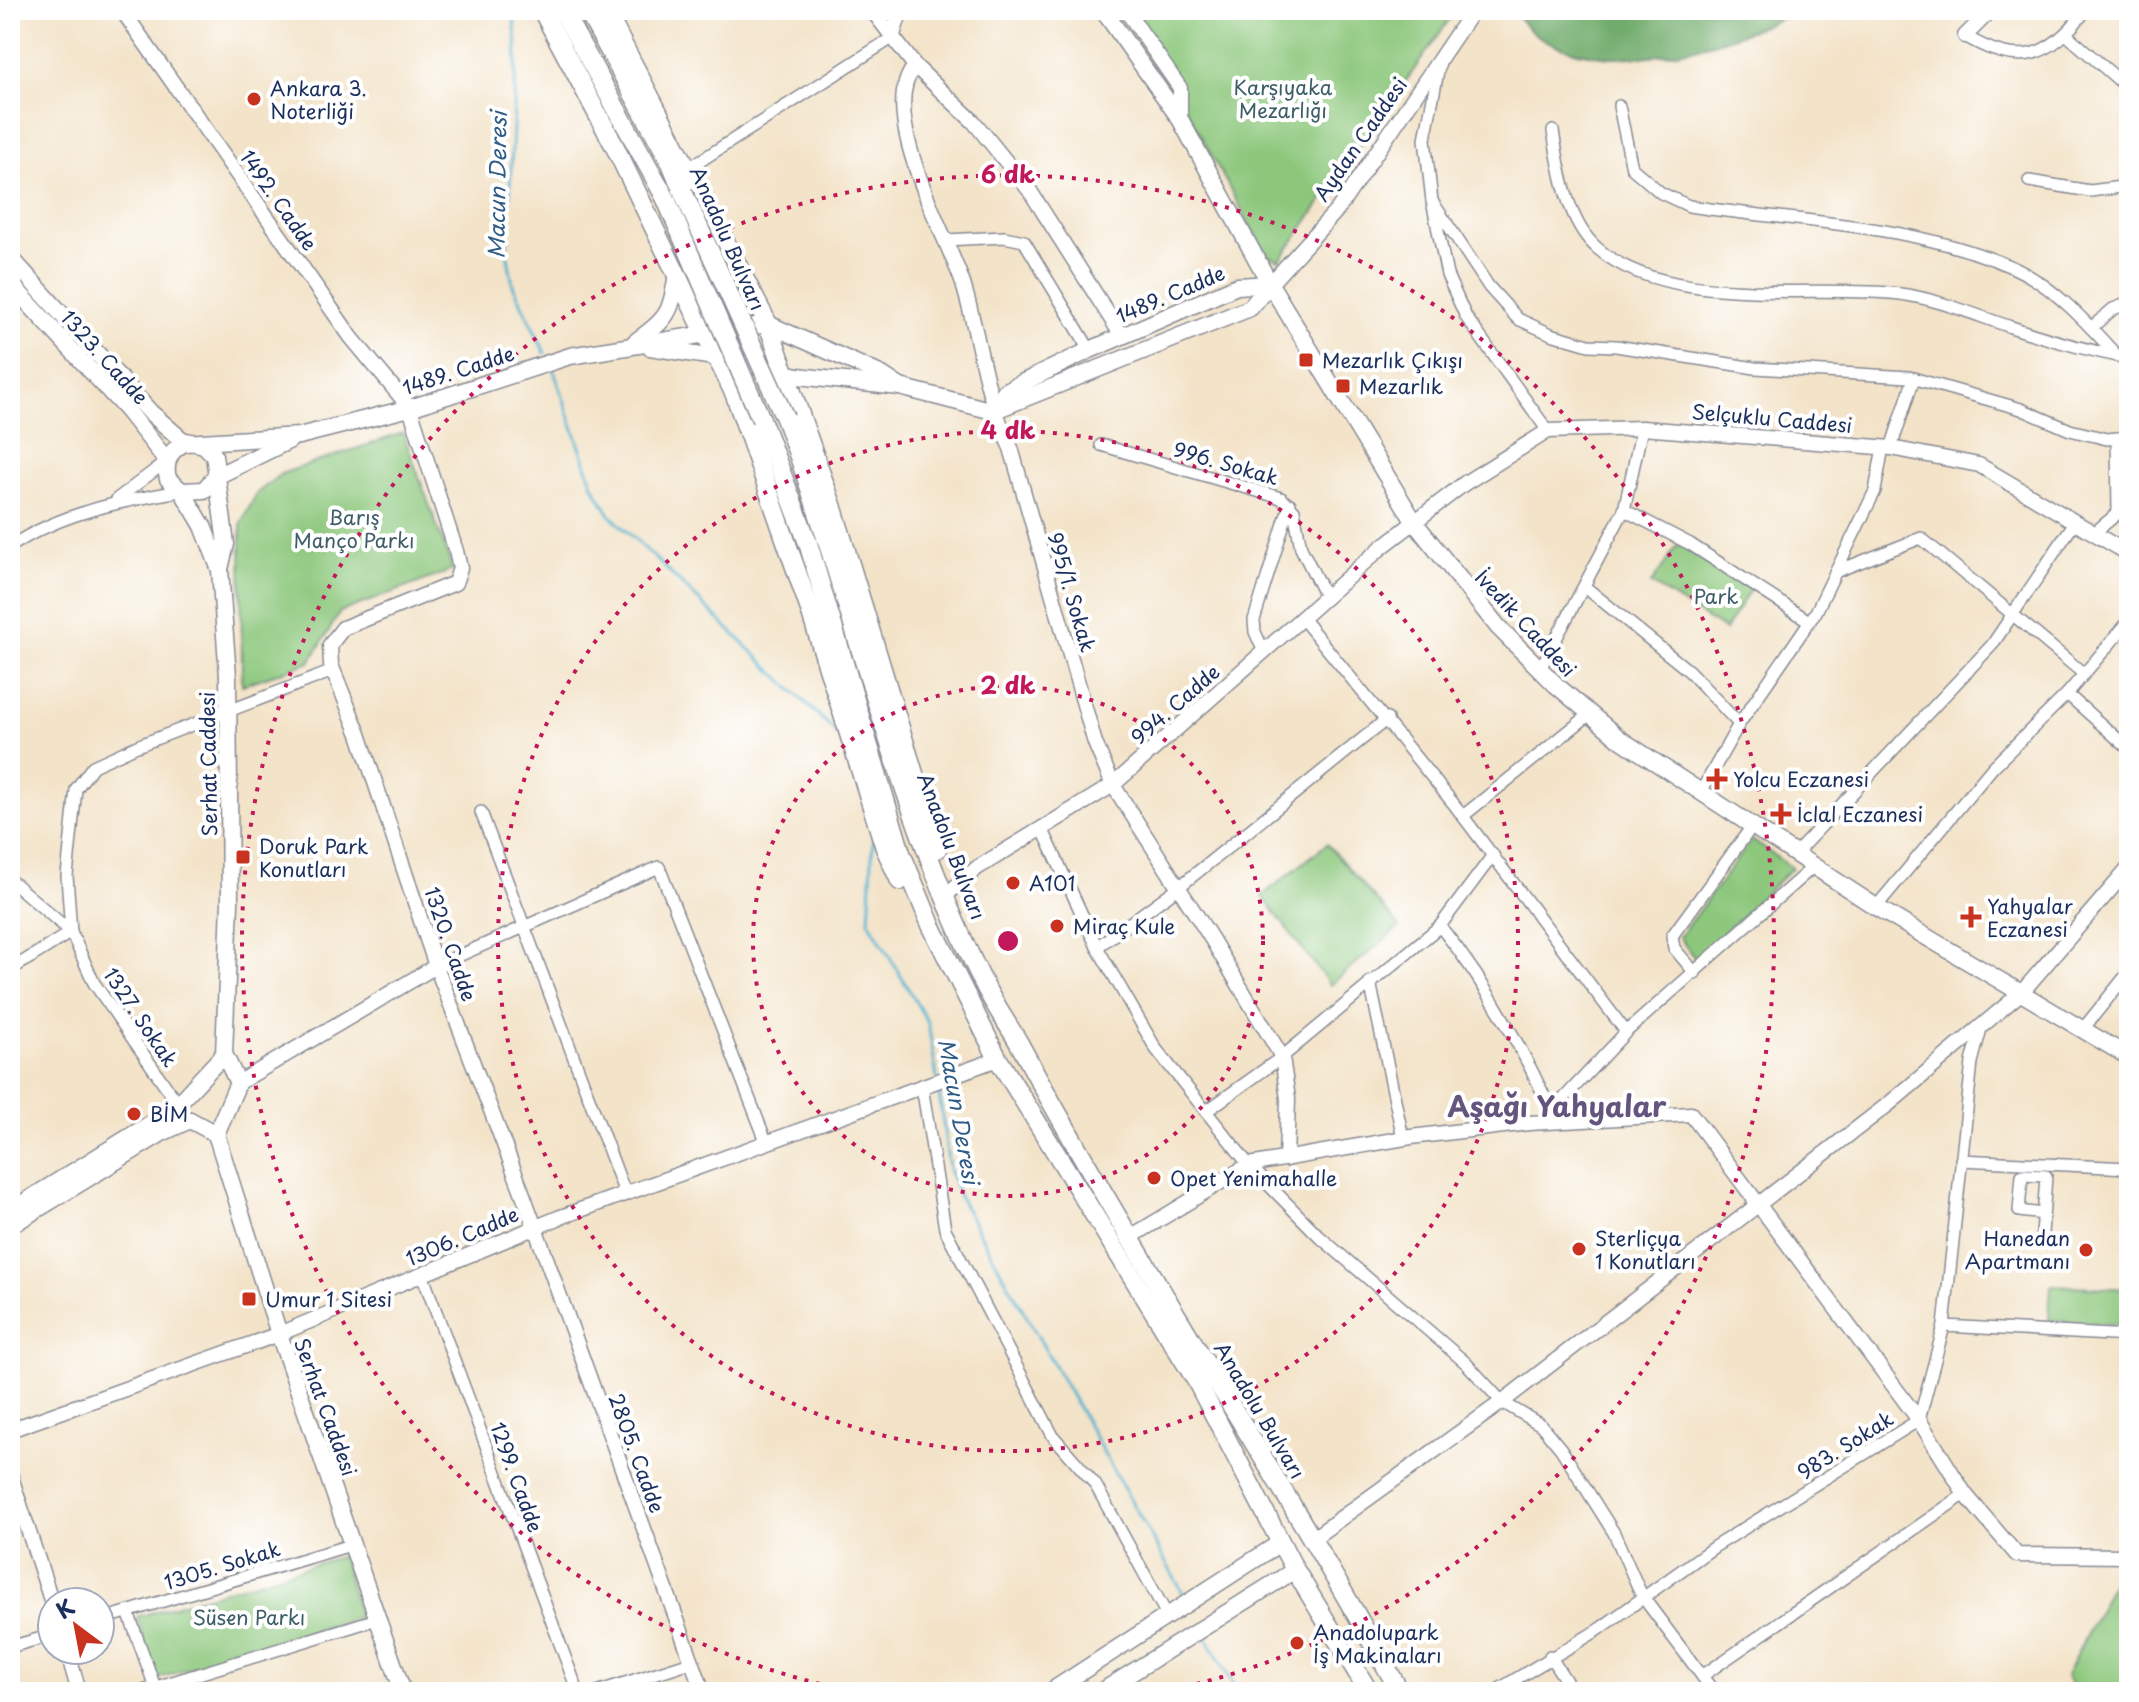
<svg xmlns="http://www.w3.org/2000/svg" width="2139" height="1702" font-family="'Playpen Sans',sans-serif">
<rect width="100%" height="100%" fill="#fff"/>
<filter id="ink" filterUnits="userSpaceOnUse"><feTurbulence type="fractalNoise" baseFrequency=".0125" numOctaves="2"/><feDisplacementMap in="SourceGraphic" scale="16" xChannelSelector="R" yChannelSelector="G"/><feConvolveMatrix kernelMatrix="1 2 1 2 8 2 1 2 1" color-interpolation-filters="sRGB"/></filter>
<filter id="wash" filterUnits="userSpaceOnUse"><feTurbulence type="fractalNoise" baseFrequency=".006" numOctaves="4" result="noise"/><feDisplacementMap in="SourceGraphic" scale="32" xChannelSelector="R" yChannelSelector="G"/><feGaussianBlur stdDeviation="1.8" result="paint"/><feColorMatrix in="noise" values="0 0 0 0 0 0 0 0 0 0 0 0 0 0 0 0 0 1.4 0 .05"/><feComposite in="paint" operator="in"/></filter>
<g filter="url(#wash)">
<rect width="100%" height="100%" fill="#f3e3c8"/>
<g fill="#8cc77c" stroke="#547b6d" stroke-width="2">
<path d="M1132,10H1456L1280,260L1266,255Z"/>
<path d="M403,433L453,570L340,612L310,662L242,685L241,523L257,493L281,474Z"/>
<path d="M1678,544L1751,588L1725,630L1651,584Z"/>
<path d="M1752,840L1792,868L1696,960L1679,937Z"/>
<path d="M1327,844L1400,927L1330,985L1262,896Z"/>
<path d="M2051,1285L2129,1289V1325L2049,1320Z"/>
<path d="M342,1556L360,1617L156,1679L137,1617Z"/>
<path d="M2121,1565H2129V1692H2077L2066,1676Z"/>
</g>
<path fill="#71ac6c" stroke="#466e65" stroke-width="2" d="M1515,10H1803C1726,41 1643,75 1561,47C1540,39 1524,30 1515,10Z"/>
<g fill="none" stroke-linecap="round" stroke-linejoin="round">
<g stroke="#51b1d0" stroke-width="3">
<path d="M513,10L517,45L507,252L513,285L545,353"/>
<path d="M554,371L593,485L610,515L841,737"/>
<path d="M873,839L869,921L928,1023L937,1078"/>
<path d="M938,1085L949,1169L959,1197L1183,1593"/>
<path d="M1205,1634L1237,1692"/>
</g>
</g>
</g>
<g filter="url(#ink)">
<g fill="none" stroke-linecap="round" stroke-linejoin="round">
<g stroke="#878993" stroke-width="14">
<g id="minor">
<path d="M2067,35L2129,89"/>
<path d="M1965,36C2020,69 2049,58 2086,10"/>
<path d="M1440,61L1425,139L1432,201L1447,275L1466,317L1548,431"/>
<path d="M1619,106L1632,168L1661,193L1689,206C1796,222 1913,223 2014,268C2054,286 2088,324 2117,356"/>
<path d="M1553,131C1559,168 1567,222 1597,248C1667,310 1813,284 1900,294C1938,299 1975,315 2011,327C2050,340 2089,351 2129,358"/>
<path d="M689,168L892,38"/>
<path d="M2029,181L2090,191L2129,186"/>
<path d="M1432,201L1489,287L1518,319L1551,334L1589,345L1616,346L1755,368L1909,377L2021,409L2070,430L2107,439L2129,437"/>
<path d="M946,240L1004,237L1024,241L1090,350"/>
<path d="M2091,328L2113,309L2129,303"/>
<path d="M2117,438L2118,513"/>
<path d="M1101,445L1281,498L1294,510L1301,548L1325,596"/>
<path d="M1891,448L1914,378"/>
<path d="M117,499L167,461"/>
<path d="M1624,510L1690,544L1809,621"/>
<path d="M2094,533L2118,513L2129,512"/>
<path d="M10,547C60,513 121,501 180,491"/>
<path d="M1835,572L1921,538L2084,674"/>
<path d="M1585,587L1689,671L1739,724"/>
<path d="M1302,618L1453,803L1626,1032"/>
<path d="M1264,652L1255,632L1254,620L1290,504"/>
<path d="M1540,669L1624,510L1642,428"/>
<path d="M2067,694L2129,749"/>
<path d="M1702,790L1739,724L1816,612L1875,491L1883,447"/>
<path d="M481,812L625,1193"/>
<path d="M1463,816L1590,714"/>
<path d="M1042,828L1097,947L1156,1049L1249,1165L1320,1237L1466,1363L1502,1402L1541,1425L1561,1449L1614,1533L1642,1596L1714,1692"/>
<path d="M1796,853L1992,645L2075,522"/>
<path d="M10,880L71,932L94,983L178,1104"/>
<path d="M1876,907L1993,767L2067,694L2129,621"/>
<path d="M1440,926C1487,984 1523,1049 1554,1117"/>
<path d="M71,932L67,876L76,789L93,766L137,746L333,671"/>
<path d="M1097,947L1179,887L1387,719"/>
<path d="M436,966L659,867L766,1141"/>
<path d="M10,970L71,932"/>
<path d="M1695,973L1674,948L1672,936L1753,825"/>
<path d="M1370,982L1403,1138"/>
<path d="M2083,1029L2129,972"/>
<path d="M922,1086L945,1229L1053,1436L1095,1484L1167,1615"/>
<path d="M1208,1110L1282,1057L1440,926L1493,855"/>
<path d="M1552,1111L1626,1032L1814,866"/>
<path d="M1961,1160L2129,1168"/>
<path d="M2042,1234L2046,1176L2022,1175L2019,1211L2043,1214"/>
<path d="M422,1274L578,1692"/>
<path d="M1944,1326L2129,1336"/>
<path d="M128,1612L155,1687"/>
<path d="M100,1620L354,1544"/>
<path d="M10,1647L52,1635"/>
<path d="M1550,1656L1573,1692"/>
<path d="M1702,1676L1965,1494"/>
<path d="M140,1692L380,1618"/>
<path d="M597,1692L691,1662"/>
<path d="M1494,1692L1598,1630L1714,1547L1919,1420L1944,1326L1972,1062L1982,1025"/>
</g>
</g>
<g stroke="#878993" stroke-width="17">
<g id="tertiary">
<path d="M122,10L351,337L410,408L456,551L460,568L455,583L343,628L330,645L331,665L359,734L436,966L524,1197L703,1692"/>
<path d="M872,10L915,66L974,122L1030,191L1122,336"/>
<path d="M1126,10L1180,88V119"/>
<path d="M1965,36L1991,10"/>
<path d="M892,38L901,10"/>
<path d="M915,66C875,112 947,235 963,284C981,342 983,392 1011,448L1095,743L1113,785L1211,938L1282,1057L1288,1099L1286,1159"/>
<path d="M1270,284L1338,209L1473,10"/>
<path d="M946,895L977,868L1113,785L1382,547L1465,483L1548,431L1642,428L1891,448L1979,465L2129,554"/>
<path d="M238,1083L436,966"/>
<path d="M1129,1238L1249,1165L1411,1137L1529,1123L1691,1114L1919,1420L1965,1494L2017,1555L2129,1556"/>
<path d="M10,1430L279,1334L558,1218L998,1059"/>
<path d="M10,1474L52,1603"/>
<path d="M1312,1539L1502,1402L1890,1103L2022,992L2129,868"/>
<path d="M67,1650L79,1692"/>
</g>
</g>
<g stroke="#878993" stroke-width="19">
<g id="secondary">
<path d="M1103,10L1180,119L1270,284L1415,523L1498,627L1556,685L1620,739L1876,907L2129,1057"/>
<path d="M10,257L151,413L182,440L204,445L214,455L226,544L220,569"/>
<path d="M10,283L127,410L167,461"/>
<path d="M635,342C668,319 672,312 677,272"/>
<path d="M650,347L727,359L798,376L900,387L993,411L1250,308L1270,284"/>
<path d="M993,411L1005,391L1090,350L1237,286L1270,284"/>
<path d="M182,491L204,490L215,477L290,440"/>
<path d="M190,1120L216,1134L279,1334L403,1692"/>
<path d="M216,1134L238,1083L224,1054L230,903L228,676L220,570L203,526L182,491L168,479C164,463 169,450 185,443L299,436L410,408L570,356L768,324L882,375L900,387"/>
<path d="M10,1211L171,1111L224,1054"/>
<path d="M10,1226L162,1133L190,1120"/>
<path d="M1050,1692L1280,1543"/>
<path d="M1101,1692L1295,1570"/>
</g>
</g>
<g stroke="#878993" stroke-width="21">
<g id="primary">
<path d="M542,10L614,145L735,395L809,607L885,848L900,881"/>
<path d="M562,10L665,197"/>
<path d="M587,10L671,163L683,192"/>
<path d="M605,10L768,324L832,505L937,849"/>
<path d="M785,418C855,604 894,804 984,984C994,1005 1008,1024 1020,1045C1139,1266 1279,1473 1400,1692"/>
<path d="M761,419L808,543L901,853L931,925L998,1059L1196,1380L1295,1570L1369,1692"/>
</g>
</g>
<use href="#minor" stroke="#fff" stroke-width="11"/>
<use href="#tertiary" stroke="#fff" stroke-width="14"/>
<use href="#secondary" stroke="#fff" stroke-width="16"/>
<use href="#primary" stroke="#fff" stroke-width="18"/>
<g stroke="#878993" stroke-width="21" stroke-linecap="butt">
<g id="primary-bridge">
<path d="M683,192L785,418"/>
<path d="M665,197L761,419"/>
</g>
</g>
<use href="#primary-bridge" stroke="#fff" stroke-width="18"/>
</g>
</g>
<g fill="none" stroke="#c2185b" stroke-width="4" stroke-dasharray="4 8">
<circle cx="1008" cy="941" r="255"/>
<circle cx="1008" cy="941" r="510"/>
<path d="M855 1692A766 766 0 1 1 1161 1692"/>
</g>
<g fill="#c8321e" stroke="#fff" stroke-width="3">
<circle cx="254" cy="99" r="8"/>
<rect x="1298" y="352" width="16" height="16" rx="4"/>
<rect x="1335" y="378" width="16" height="16" rx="4"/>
<path d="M1713 767h8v8h8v8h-8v8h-8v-8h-8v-8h8z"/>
<path d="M1777 802h8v8h8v8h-8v8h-8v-8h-8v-8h8z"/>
<rect x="235" y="849" width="16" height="16" rx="4"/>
<circle cx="1013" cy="883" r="8"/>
<path d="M1967 905h8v8h8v8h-8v8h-8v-8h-8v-8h8z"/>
<circle cx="1057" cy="926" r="8"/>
<circle cx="134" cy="1114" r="8"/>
<circle cx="1154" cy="1178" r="8"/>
<circle cx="1579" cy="1249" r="8"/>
<circle cx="2086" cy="1250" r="8"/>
<rect x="241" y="1291" width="16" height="16" rx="4"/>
<circle cx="1297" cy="1643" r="8"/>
</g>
<g text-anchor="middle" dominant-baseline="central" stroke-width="8" stroke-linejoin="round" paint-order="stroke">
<g font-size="20" fill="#3d5d67" stroke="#fff">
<text x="1283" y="87">Karşıyaka<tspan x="1283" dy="23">Mezarlığı</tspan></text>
<text x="354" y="517">Barış<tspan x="354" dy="23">Manço Parkı</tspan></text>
<text x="1716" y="596">Park</text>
<text x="249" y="1617">Süsen Parkı</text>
</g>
<g font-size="20" fill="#1b2f5e" stroke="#fff" text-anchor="start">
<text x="270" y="88">Ankara 3.<tspan x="270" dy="23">Noterliği</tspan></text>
<text x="1322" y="360">Mezarlık Çıkışı</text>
<text x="1359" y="386">Mezarlık</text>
<text x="1733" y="779">Yolcu Eczanesi</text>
<text x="1797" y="814">İclal Eczanesi</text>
<text x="259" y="846">Doruk Park<tspan x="259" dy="23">Konutları</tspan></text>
<text x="1029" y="883">A101</text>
<text x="1987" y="906">Yahyalar<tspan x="1987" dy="23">Eczanesi</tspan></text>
<text x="1073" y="926">Miraç Kule</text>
<text x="150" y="1114">BİM</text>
<text x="1170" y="1178">Opet Yenimahalle</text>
<text x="1595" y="1238">Sterliçya<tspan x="1595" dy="23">1 Konutları</tspan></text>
<text x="2070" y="1238" text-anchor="end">Hanedan<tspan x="2070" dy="23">Apartmanı</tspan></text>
<text x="265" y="1299">Umur 1 Sitesi</text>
<text x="1313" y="1632">Anadolupark<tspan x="1313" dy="23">İş Makinaları</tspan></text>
</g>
<g font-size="20" fill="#1b2f5e" stroke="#fff">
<text transform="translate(1360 139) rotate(-55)">Aydan Caddesi</text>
<text transform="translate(279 200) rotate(55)">1492. Cadde</text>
<text transform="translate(728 238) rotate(66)">Anadolu Bulvarı</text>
<text transform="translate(1170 294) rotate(-23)">1489. Cadde</text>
<text transform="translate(105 357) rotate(48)">1323. Cadde</text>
<text transform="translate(458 370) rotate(-18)">1489. Cadde</text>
<text transform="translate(1772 418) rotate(5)">Selçuklu Caddesi</text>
<text transform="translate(1226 463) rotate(16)">996. Sokak</text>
<text transform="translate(1072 592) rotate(74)">995/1. Sokak</text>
<text transform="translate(1526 623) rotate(47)">İvedik Caddesi</text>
<text transform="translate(1175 704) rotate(-41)">994. Cadde</text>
<text transform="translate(208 764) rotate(-91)">Serhat Caddesi</text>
<text transform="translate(952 846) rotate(69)">Anadolu Bulvarı</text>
<text transform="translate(451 944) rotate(71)">1320. Cadde</text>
<text transform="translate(141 1017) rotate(56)">1327. Sokak</text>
<text transform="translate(462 1236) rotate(-23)">1306. Cadde</text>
<text transform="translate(326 1407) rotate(70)">Serhat Caddesi</text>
<text transform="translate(1260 1410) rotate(59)">Anadolu Bulvarı</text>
<text transform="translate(1845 1445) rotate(-32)">983. Sokak</text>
<text transform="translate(637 1453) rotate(70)">2805. Cadde</text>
<text transform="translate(517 1477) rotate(70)">1299. Cadde</text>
<text transform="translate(222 1565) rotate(-17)">1305. Sokak</text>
</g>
<g font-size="22" font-style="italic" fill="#2e5c86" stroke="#fff">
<text transform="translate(496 185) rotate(-89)">Macun Deresi</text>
<text transform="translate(960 1111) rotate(80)">Macun Deresi</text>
</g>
<g font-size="28" font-weight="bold" fill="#64557e" stroke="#fff">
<text x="1557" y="1105">Aşağı Yahyalar</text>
</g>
</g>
<circle cx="1008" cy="941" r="12" fill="#c2185b" stroke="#fff" stroke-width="4"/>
<g font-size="24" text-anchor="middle" font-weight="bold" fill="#c2185b" stroke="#fff" stroke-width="8" stroke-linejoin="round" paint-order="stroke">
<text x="1008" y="183">6 dk</text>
<text x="1008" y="439">4 dk</text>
<text x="1008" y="694">2 dk</text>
</g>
<rect width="2139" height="1702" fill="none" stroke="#fff" stroke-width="40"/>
<g transform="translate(76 1626) rotate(328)"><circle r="38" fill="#ffffff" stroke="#a4acbf" stroke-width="2"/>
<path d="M0-6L14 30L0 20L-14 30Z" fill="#c8321e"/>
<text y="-12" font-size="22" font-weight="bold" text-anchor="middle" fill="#1b2f5e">K</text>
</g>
</svg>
